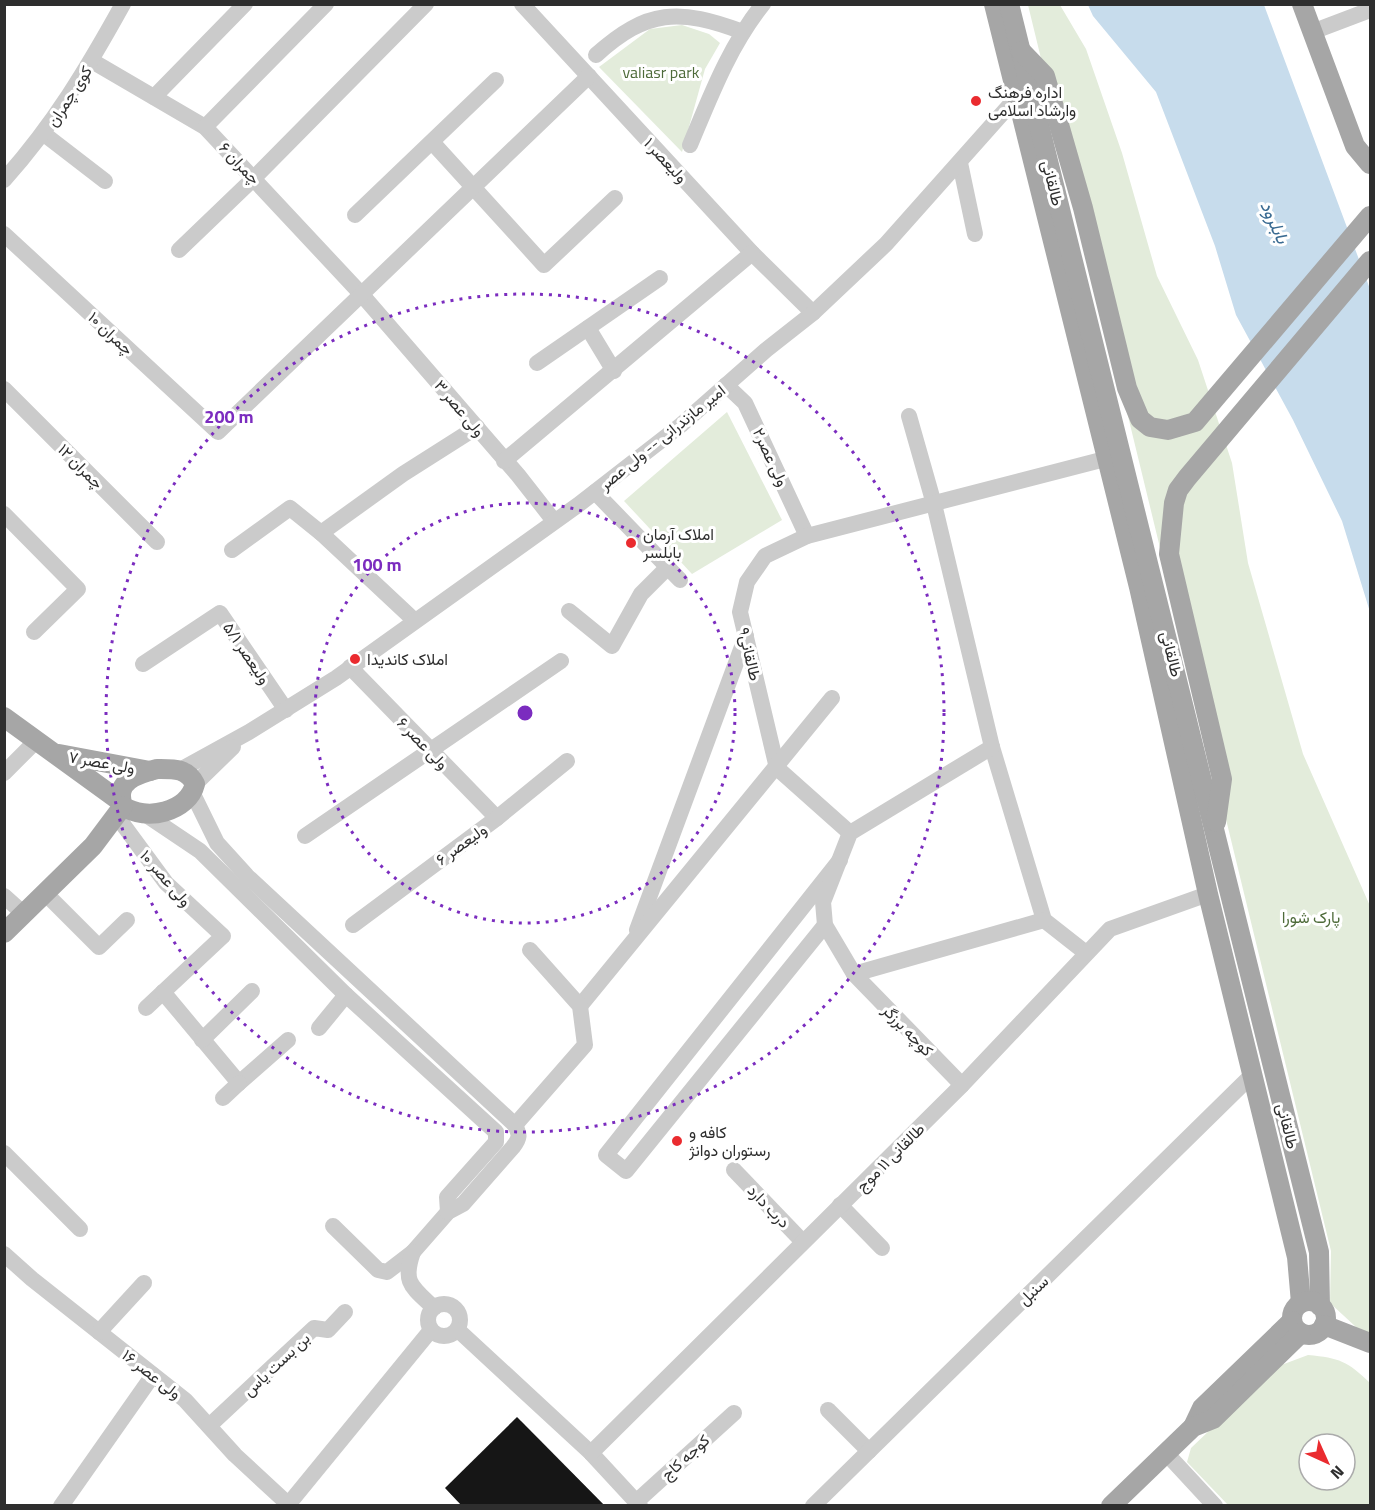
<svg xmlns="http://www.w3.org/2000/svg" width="1375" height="1510" font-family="'Titillium Web',Vazirmatn,sans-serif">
<defs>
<filter id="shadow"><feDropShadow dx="4" dy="4" stdDeviation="0" flood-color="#0004"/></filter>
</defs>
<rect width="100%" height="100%" fill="#fff"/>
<g fill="#e3ecdb" fill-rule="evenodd">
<path d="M1028,5H1060L1086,49L1122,153L1157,276L1198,360L1232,463L1248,563L1303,754L1370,906V1340L1330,1303L1331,1251Z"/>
<path d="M682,25L709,34L720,43L705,69L682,152L599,67L650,29Z"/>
<path d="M727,412L782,520L692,574L624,501Z"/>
<path d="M1308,1355C1340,1358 1347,1361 1370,1383V1505H1228L1187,1462L1191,1448L1276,1367ZM1309,1444H1345V1480H1309Z"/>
</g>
<path fill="#c7dcec" d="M1088,5H1264L1370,289V612L1342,521L1293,420L1236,315L1215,246L1156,92L1093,16Z"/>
<path fill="#151515" filter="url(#shadow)" d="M517,1417L605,1506H462L445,1488Z"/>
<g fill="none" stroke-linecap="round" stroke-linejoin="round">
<g stroke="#cbcbcb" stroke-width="16">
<path d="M522,4L752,253L813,313"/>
<path d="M1312,32L1370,10"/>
<path d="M596,55C647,9 679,8 743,32"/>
<path d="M92,61L205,127L363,296L518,475L554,521"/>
<path d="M154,97L245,4"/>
<path d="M205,127L326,4"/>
<path d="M44,134L105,181"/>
<path d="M432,142L544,265L615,198"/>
<path d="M690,145C711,95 729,47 763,4"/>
<path d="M960,163L975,234"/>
<path d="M4,180C54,124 87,69 123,4"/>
<path d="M355,215L496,80"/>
<path d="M4,234L218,432L589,76"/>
<path d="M179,250L254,178L426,4"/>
<path d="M588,328L614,371"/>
<path d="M537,363L660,278"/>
<path d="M726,385L745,403L807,536"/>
<path d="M4,389L157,542"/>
<path d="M909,416L934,504L992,747L1044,920L1086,953"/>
<path d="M504,461L752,253"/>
<path d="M595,492L680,580"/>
<path d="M4,514L78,589L34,632"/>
<path d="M321,533L403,474L477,427"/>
<path d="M232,550L290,508L321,533L414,620"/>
<path d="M569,611L612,646L641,594L668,567"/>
<path d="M143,664L220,613L286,710"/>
<path d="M350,667L497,818"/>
<path d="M777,768L740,612L747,582L765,556L807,536L1105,459"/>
<path d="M777,768L850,833"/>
<path d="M180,770L249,732L336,678L578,505L681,425L766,350L813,313L886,244L1016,98L1026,96"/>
<path d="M4,773L36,741"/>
<path d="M195,784L233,747"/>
<path d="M193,794L217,843L247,876L515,1125C520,1135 520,1138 513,1147L463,1204L448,1212L413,1252L387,1272L378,1270L333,1226"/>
<path d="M145,814L200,851L346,995L496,1132V1142L447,1197L448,1212"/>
<path d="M116,815L166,883L223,936L146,1008"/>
<path d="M305,836L561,661"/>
<path d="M45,893L99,947L127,920"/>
<path d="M4,896L24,914"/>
<path d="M353,925L497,818L567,761"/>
<path d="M825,925L626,1171L606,1155L840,860"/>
<path d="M637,930L746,636"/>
<path d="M854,974L1044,920"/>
<path d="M163,992L239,1083L288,1040"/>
<path d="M580,1006L832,698"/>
<path d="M319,1028L346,995"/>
<path d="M202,1040L252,991"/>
<path d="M962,1085L854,974L825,925L823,902L850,833L992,747"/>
<path d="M223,1098L239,1083"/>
<path d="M515,1125L585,1045L580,1006L530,950"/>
<path d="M4,1153L80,1229"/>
<path d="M734,1170L803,1242"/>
<path d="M840,1205L882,1248"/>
<path d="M413,1252C402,1283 412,1287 434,1308"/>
<path d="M4,1254L32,1279L185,1400L235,1455L288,1504"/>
<circle cx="444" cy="1320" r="16"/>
<path d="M458,1330L591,1453L640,1506"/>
<path d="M99,1332L144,1283"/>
<path d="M828,1410L869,1451"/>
<path d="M209,1426L314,1328L328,1330L345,1312"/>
<path d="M591,1453L962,1085L1110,929L1208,894"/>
<path d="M1166,1453L1215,1506"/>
<path d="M636,1502L734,1413"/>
<path d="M61,1506L153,1375"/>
<path d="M287,1506L431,1330"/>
<path d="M813,1506L1252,1075"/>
</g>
<g stroke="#a6a6a6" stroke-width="20">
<path d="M994,4L1139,587L1208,894L1297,1257L1301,1303"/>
<path d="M1009,4L1319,1252L1320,1306"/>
<path d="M1302,4L1355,146L1370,164"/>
<path d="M1021,51L1045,76L1083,208L1127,388L1140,419L1150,427L1168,430L1195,422L1370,216"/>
<path d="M4,717L121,802"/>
<path d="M59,754L150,771"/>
<path d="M157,769C174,769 187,768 195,784C188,812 146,822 123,806C114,781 137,774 157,769Z"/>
<path d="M1216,822L1222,779L1169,554L1174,503L1178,490L1187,478L1370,261"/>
<path d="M4,933L93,846L123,806"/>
<circle cx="1309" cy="1318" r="17"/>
<path d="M1324,1325L1370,1343"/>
<path d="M1193,1427L1202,1408L1292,1321"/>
<path d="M1111,1506L1193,1427L1213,1419L1301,1333"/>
</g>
</g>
<g fill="none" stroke="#7b2cbf" stroke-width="3" stroke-dasharray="3 6">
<circle cx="525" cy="713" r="210"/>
<circle cx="525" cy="713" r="419"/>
</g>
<g fill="#ea2b2f" stroke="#fff" stroke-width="2">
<circle cx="976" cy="101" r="6"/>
<circle cx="631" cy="543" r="6"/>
<circle cx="355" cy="659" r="6"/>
<circle cx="677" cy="1141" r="6"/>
</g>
<g text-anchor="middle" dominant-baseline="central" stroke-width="6" stroke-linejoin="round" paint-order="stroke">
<g font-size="16" fill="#4e6b3a" stroke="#fff">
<text x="661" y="72">valiasr park</text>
<text x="1311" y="917">پارک شورا</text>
</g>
<g font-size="16" fill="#2e2e2e" stroke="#fff" text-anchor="start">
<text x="988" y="92">اداره فرهنگ<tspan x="988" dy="18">وارشاد اسلامی</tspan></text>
<text x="643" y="534">املاک آرمان<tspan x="643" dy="18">بابلسر</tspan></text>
<text x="367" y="659">املاک کاندیدا</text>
<text x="689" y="1132">کافه و<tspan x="689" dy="18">رستوران دوانژ</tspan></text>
</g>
<g font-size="16" fill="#2e2e2e" stroke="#fff">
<text transform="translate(69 96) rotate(-57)">کوی چمران</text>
<text transform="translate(666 160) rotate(47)">ولیعصر ۱</text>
<text transform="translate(240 163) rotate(47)">چمران ۶</text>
<text transform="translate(1053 183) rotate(76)">طالقانی</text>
<text transform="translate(111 333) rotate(43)">چمران ۱۰</text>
<text transform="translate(460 408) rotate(50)">ولی عصر ۳</text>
<text transform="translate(662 437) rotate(-39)">امیر مازندرانی -- ولی عصر</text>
<text transform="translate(771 457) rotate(65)">ولی عصر۲</text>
<text transform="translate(81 466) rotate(45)">چمران ۱۲</text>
<text transform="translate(247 653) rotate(56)">ولیعصر ۵/۱</text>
<text transform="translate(750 654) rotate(77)">طالقانی۹</text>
<text transform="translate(1172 654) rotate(76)">طالقانی</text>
<text transform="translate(423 743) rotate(46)">ولی عصر ۶</text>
<text transform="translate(102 762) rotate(10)">ولی عصر ۷</text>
<text transform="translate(461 844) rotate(-36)">ولیعصر ۶</text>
<text transform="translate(166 878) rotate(49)">ولی عصر ۱۰</text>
<text transform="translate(908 1030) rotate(46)">کوچه برزگر</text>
<text transform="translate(1288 1126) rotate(76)">طالقانی</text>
<text transform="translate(890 1157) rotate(-45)">طالقانی ۱۱ موج</text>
<text transform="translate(769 1206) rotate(46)">درب دارد</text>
<text transform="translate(1033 1290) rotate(-44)">سنبل</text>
<text transform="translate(276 1364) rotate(-43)">بن بست یاس</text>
<text transform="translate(152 1374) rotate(38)">ولی عصر ۱۶</text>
<text transform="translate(685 1457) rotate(-42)">کوجه کاج</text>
</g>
<g font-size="18" font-style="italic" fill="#3a6b92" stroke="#fff">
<text transform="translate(1275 222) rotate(66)">بابلرود</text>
</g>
</g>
<circle cx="525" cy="713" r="9" fill="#7b2cbf" stroke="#fff" stroke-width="3"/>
<g font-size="18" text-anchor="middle" font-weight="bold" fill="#7b2cbf" stroke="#fff" stroke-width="6" stroke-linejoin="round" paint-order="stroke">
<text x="229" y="423">200 m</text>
<text x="377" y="571">100 m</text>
</g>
<rect width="1375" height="1510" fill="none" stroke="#2e2e2e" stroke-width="12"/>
<g transform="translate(1327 1462) rotate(135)"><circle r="28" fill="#ffffff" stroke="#ababab" stroke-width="1.5"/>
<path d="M0-4.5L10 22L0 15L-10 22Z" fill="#ea2b2f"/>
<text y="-9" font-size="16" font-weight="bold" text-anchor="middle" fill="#2e2e2e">N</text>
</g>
</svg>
